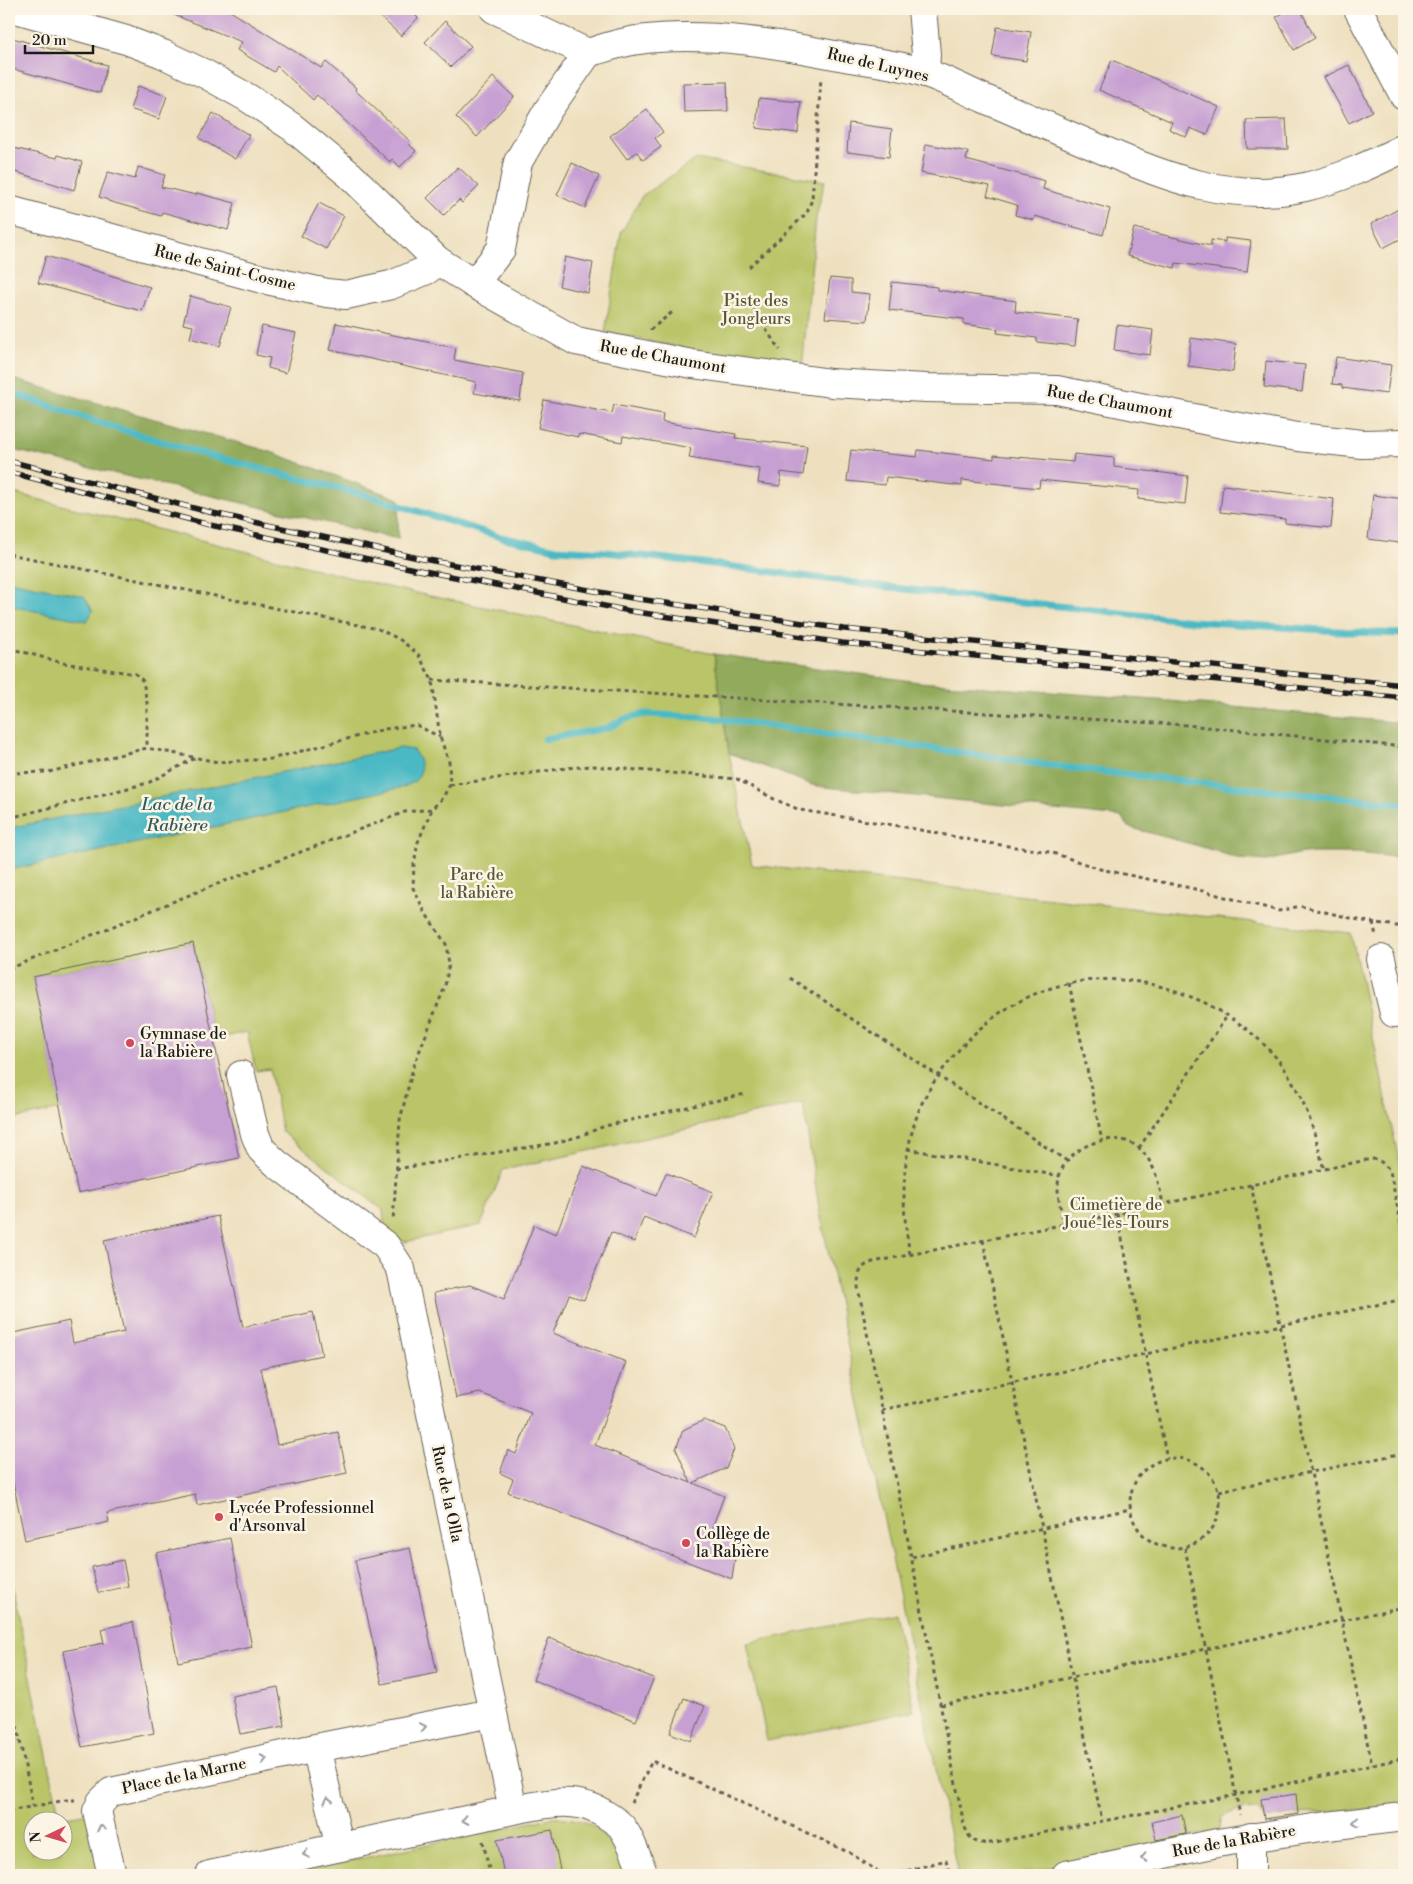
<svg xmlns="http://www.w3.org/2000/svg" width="1413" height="1884" font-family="'Libre Bodoni',serif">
<rect width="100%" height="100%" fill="#fcf5e5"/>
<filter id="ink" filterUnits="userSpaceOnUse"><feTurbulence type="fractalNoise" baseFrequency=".02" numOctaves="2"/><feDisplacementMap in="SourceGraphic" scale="10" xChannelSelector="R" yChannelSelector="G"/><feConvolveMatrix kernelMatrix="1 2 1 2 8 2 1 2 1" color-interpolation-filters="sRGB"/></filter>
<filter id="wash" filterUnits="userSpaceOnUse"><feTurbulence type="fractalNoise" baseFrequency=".0096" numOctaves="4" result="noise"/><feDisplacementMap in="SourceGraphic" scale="20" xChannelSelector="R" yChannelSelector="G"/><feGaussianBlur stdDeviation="1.12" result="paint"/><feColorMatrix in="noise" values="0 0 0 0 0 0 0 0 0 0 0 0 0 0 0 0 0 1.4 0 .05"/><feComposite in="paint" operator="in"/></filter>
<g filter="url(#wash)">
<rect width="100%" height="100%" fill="#eee0bf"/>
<g fill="#b9c567" stroke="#6a7042" fill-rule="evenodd">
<path d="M696,159L825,181L816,218L802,371L777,368L605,332L621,233L642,196Z"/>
<path d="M9,492L396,589L714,654L729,753L752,865L1351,933L1404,1185V1806L1298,1814L1264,1819L1261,1812C1250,1806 1232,1811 1222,1817L1219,1830L1016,1875H958L819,1208L803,1103L503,1170L481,1225L405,1242L385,1234L383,1210L282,1132L270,1069L256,1071L247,1032L215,1039L193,943L33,977L61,1109L9,1120Z"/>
<path d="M9,1572L60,1818L89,1813L102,1875H9ZM32,1822H62V1852H32Z"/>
<path d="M894,1613L914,1711L767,1741L747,1643Z"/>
<path d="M551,1818C596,1815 609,1838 626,1875H284Z"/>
</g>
<g fill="#92aa5c" stroke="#57633c">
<path d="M9,378L268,451L399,499L398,539L9,449Z"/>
<path d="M714,654L919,682L1169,701L1404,723V858L1356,853H1302L1266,861L1240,859L1199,846L1128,827L1123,817L815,786L729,753Z"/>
</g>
<g fill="#4bb9c4" stroke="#346a70">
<path d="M9,581L84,596L93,611L87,621L9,606Z"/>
<path d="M400,748L413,750C420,758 425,771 415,781C413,783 407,785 404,787L9,870V828Z"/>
</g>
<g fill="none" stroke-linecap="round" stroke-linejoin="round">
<g stroke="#4bb9c4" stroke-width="7">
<path d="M9,392L116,428L214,457L369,496L500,537L556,549L605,552L712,564L886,587L1193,621L1352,632L1404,634"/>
<path d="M545,739L607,728L625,719L645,714L713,718L1070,768L1264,790L1404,804"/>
</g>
</g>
<g id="blocks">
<g fill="#c7a0d3">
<path d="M159,9H227L321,68L326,62L356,88L355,90L410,141L408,143L416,151L400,167L392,159L390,162L317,95L313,100L277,66L274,72L237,50L242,42Z"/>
<path d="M372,9H409L418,18L401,36Z"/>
<path d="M1291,9H1300L1315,38L1294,50L1276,17Z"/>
<path d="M445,21L471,46L451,67L425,42Z"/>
<path d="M997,27L1031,32L1026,61L992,56Z"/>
<path d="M9,37L107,65L100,93L9,68Z"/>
<path d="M1112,60L1219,107L1207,135L1190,128L1186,137L1169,129L1172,122L1099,90Z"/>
<path d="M1349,65L1372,111L1349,123L1324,77Z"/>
<path d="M493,77L514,97L477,137L456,117Z"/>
<path d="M727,82L728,111L684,112L683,83Z"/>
<path d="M138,86L167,96L159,119L130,109Z"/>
<path d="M759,98L801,102L798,133L756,128Z"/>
<path d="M647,109L663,132L655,138L661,147L643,160L637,152L627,159L610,136Z"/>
<path d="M213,113L249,135L235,159L199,138Z"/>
<path d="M1286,119L1288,149H1247L1246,120Z"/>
<path d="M849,123L892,129L889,157L847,152Z"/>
<path d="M926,144L968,152L966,160L1045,181L1043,189L1110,209L1103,235L1035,216L1034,220L1015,215L1017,205L987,196L990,186L921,173Z"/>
<path d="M9,147L57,158L58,155L82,162L74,190L9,170Z"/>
<path d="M572,163L599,176L585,208L557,195Z"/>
<path d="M138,167L165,175L161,187L196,195L197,193L235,203L228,230L162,212L161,216L108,201V200L99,197L108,172L135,179Z"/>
<path d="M458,167L479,186L462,203L459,200L444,215L427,198Z"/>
<path d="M319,203L344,216L326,249L301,236Z"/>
<path d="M1404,206V237L1383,248L1371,224Z"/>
<path d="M1134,228L1211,246V240L1225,242V238L1251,241L1247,272L1176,263L1175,268L1127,256Z"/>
<path d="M46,256L150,287L142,311L38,283Z"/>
<path d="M565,257L593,263L588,293L559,286Z"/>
<path d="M830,278L851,280V292L870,294L867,321L825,318Z"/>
<path d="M892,282L937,287V290L1016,301L1015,312L1078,319L1075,346L1037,342V338L997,333L998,329L964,324V319L889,310Z"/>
<path d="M190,296L231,307L220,346L190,338L193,326L183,324Z"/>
<path d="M336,323L456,348L454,360L523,373L520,401L474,393L476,382L330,350Z"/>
<path d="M1117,325L1153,330L1150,355L1114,350Z"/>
<path d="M262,326L296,333L286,373L268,368L270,358L256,355Z"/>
<path d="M1191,338L1236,344L1233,372L1188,366Z"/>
<path d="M1336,357L1391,365L1387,394L1342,388V385L1332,384Z"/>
<path d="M1266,361L1305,365L1302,392L1264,387Z"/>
<path d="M544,400L612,413L614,405L663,414L662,422L736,434L735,438L807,446L803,475L781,472L780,486L758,483L760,469L689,458L691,448L623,436L622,442L579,434L578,437L538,428Z"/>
<path d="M851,450L917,457L918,450L994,459V455L1073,462L1074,454L1114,458V467L1188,476L1185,504L1138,499L1139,490L1040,480L1039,488L962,480V486L886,477L885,485L847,481Z"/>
<path d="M1223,485L1334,499L1331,528L1285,523V519L1220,512Z"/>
<path d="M1373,495L1404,499V528H1402L1400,543L1368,539Z"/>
<path d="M193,943L239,1158L78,1193L33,977Z"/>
<path d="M583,1166L656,1196L666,1173L713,1192L694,1238L644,1217L634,1242L611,1232L584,1300L569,1295L553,1333L626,1362L595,1445L691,1483L676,1449L683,1430L704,1420L725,1428L734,1449L726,1468L693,1483L724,1496L712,1528L738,1538L732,1579L508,1492L513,1479L500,1473L508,1450L516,1454L531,1413L480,1393L456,1398L434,1293L470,1285L504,1299L534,1225L556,1234Z"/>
<path d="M218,1216L243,1327L313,1312L322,1355L261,1368L277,1445L338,1432L347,1473L197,1505L195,1494L107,1513L109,1522L25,1540L9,1462V1334L69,1321L73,1343L124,1332L104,1240Z"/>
<path d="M230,1538L252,1647L178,1662L156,1553Z"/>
<path d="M410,1548L437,1673L382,1684L355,1560Z"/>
<path d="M123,1560L128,1586L98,1593L92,1567Z"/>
<path d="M133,1622L154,1733L82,1747L63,1651L104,1643L101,1629Z"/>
<path d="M549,1638L654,1678L636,1721L533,1680Z"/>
<path d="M278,1687L285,1726L240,1734L232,1696Z"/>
<path d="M684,1698L705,1706L691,1741L670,1733Z"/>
<path d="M1296,1794L1298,1814L1264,1819L1261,1799Z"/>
<path d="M1182,1815L1186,1834L1156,1840L1152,1822Z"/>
<path d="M552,1830L561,1875H504L497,1840Z"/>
</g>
</g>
</g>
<g filter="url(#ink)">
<use href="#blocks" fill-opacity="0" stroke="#666155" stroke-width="1"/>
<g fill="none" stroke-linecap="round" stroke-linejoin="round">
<g stroke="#666155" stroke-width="30">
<g id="minor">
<path d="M16,9L126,40L163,54L207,75L248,98L292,127L350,175L437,260L474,284L576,341L692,364L831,383L926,388L1057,390L1228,425L1298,437L1362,444L1404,443"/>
<path d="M494,9L588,53"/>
<path d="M922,9L926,54L925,73"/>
<path d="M1358,9L1404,96"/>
<path d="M9,210L262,279L327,293L346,295L391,285L427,270L437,260"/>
<path d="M474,284L501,249L518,162L548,110L588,53C604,48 621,42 638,40C709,31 780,44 850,58C875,62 902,65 926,73C946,80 965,90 985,99C1024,116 1063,133 1103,150C1169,178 1231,203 1305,187C1340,179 1372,164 1404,148"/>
<path d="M1381,959L1394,1013L1404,1012"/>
<path d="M241,1075L255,1134L261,1149L277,1164L386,1246L401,1269L513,1810C545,1804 577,1795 606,1815C611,1818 617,1822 621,1826C632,1840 637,1859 644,1875"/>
<path d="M316,1748L340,1847"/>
<path d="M1251,1837V1875"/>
<path d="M112,1875L97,1811L101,1802L111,1792L316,1748L492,1713"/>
<path d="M210,1875L513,1810"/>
<path d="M1066,1875L1217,1843L1327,1826L1404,1817"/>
</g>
</g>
<g stroke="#666155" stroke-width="3" stroke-dasharray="4 4" stroke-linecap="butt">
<path d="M749,267L807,213L812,199L821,78"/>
<path d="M751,301L764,327L780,350"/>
<path d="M650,330L675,310"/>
<path d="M9,554L378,629L399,639L418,654L432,680L440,737L449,762L450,785L443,797L432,809L418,842L414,864L413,888L426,914L446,944L449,964L445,986L413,1068L400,1120L393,1221"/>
<path d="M9,648L63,663L136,674L143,681L147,703V748"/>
<path d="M432,680L1187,725L1404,747"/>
<path d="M9,773L49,772L147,748L218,762L271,759L385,729L416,725L440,737"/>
<path d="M450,785L566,768L593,766L737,779L774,799L800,810L905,827L981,842L1050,852L1100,869L1195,889L1279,911L1300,906L1363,921L1404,927"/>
<path d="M9,818L148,783L195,758"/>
<path d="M1373,922L1376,936"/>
<path d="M9,969L199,891L405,812L432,809"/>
<path d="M790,978L1067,1161"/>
<path d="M1069,983L1102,1141"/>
<path d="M1139,1148L1227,1016"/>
<path d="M908,1149L1060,1176"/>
<path d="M396,1169L555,1143L580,1136L605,1126L745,1094"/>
<path d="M1251,1185L1372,1765"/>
<path d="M1117,1214L1167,1459"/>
<path d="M1064,1224C1061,1208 1054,1188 1061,1171C1073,1143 1120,1127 1142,1151C1156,1166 1159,1185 1163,1204"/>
<path d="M1404,1239L1390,1171C1384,1163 1380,1160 1371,1159L1117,1214L873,1262C860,1266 858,1273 858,1287L964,1825C970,1840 973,1844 991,1843L1236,1795L1404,1758"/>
<path d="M983,1240L1102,1821"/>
<path d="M910,1254C901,1206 901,1160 918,1113C925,1093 938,1075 952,1058C1011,984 1100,960 1189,996C1227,1011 1266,1039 1288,1074C1307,1104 1316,1136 1324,1170"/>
<path d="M882,1410L1404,1299"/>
<circle cx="1175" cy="1503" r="45"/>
<path d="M1219,1491L1404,1453"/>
<path d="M1185,1548L1240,1815"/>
<path d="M912,1557L1130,1509"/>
<path d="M9,1686L33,1806"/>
<path d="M941,1705L1404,1607"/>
<path d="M631,1803L652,1761L850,1853L883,1875"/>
<path d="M9,1811L66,1800H75"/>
<path d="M483,1841L489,1869L483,1875"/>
<path d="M892,1875L946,1860L950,1875"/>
</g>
<use href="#minor" stroke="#fff" stroke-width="28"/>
<g stroke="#1c1c1c" stroke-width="5.5">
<g id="rail">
<path d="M9,461L213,513L423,559L632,598L844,629L1404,685"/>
<path d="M9,472L210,525L419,570L630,611L842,643L1404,698"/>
</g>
</g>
<use href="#rail" stroke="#fcf5e5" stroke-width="4" stroke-dasharray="11" stroke-linecap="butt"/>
</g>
<defs><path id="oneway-chevron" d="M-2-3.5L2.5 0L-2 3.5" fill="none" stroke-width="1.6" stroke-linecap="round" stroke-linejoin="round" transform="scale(1.25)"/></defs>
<g stroke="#999">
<use href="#oneway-chevron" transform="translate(423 1727) rotate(-11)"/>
<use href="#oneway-chevron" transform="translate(264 1759) rotate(-12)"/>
<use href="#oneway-chevron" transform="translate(328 1800) rotate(-104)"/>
<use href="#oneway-chevron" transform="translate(465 1820) rotate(168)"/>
<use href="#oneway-chevron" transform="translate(1356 1822) rotate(173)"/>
<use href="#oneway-chevron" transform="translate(101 1828) rotate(-103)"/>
<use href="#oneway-chevron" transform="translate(306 1854) rotate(168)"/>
<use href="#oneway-chevron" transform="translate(1144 1858) rotate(168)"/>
</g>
</g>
<g fill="#d1495b" stroke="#fcf5e5" stroke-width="2">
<circle cx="130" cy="1043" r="5"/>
<circle cx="219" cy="1517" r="5"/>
<circle cx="686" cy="1543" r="5"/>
</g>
<g text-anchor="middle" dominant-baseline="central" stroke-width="5" stroke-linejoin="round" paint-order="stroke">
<g font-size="16" fill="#1c1c1c" stroke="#fcf5e5">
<text transform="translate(878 65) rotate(13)">Rue de Luynes</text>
<text transform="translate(225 268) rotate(14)">Rue de Saint-Cosme</text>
<text transform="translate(663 357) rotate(10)">Rue de Chaumont</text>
<text transform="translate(1110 402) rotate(10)">Rue de Chaumont</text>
<text transform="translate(447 1494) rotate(78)">Rue de la Olla</text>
<text transform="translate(184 1776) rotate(-12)">Place de la Marne</text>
<text transform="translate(1234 1841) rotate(-10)">Rue de la Rabière</text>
</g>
<g font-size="16" fill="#535736" stroke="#fcf5e5">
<text x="756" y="301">Piste des<tspan x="756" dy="18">Jongleurs</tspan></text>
<text x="477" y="875">Parc de<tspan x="477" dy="18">la Rabière</tspan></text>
<text x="1116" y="1205">Cimetière de<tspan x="1116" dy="18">Joué-lès-Tours</tspan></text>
</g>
<g font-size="16" fill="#1c1c1c" stroke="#fcf5e5" text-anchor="start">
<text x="140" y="1034">Gymnase de<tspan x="140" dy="18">la Rabière</tspan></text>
<text x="229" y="1508">Lycée Professionnel<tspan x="229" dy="18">d'Arsonval</tspan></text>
<text x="696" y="1534">Collège de<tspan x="696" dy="18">la Rabière</tspan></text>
</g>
<g font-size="18" font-style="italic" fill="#2f5b5f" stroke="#fcf5e5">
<text x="177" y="804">Lac de la<tspan x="177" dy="21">Rabière</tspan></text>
</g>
</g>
<rect width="1413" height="1884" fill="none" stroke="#fcf5e5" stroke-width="30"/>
<g transform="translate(48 1836) rotate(265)"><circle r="24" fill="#fcf5e5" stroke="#a29e95"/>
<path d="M0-4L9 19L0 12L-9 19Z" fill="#d1495b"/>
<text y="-8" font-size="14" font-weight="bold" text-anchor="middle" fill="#1c1c1c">N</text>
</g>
<path d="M25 45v8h68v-8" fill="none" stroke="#1c1c1c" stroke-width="2.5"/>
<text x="32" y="45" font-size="15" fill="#1c1c1c" stroke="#fcf5e5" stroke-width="4" paint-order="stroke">20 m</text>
</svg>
